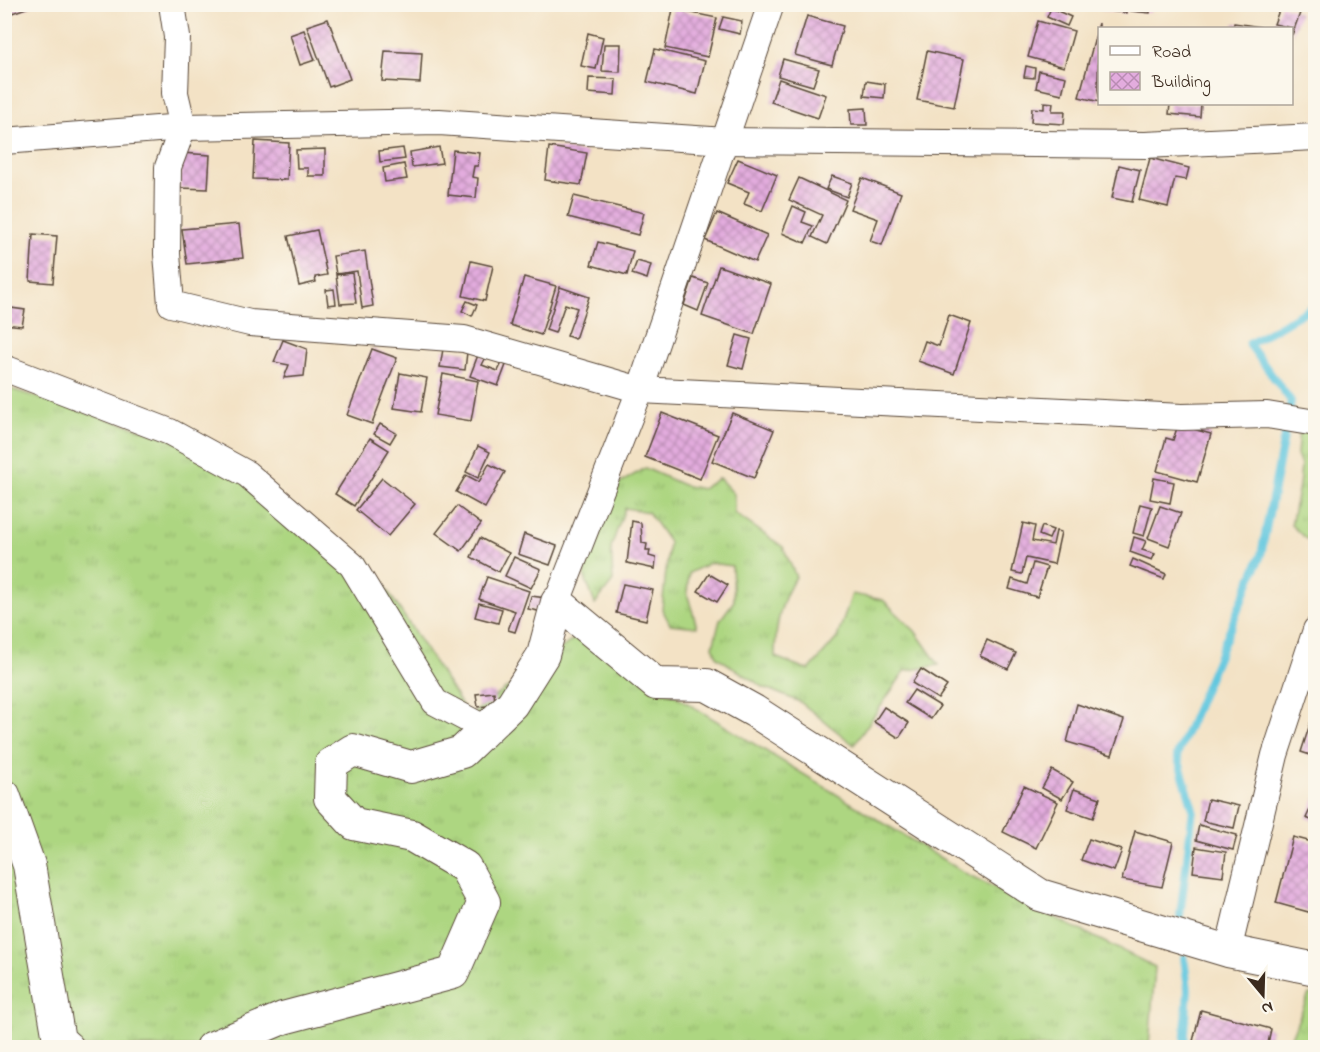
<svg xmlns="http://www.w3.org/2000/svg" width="1320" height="1052" font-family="'Indie Flower',sans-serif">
<defs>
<pattern id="grass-tufts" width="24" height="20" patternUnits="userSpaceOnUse" patternTransform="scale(1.5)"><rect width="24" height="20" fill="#add681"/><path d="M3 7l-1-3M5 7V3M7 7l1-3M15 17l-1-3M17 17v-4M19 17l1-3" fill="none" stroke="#96b86f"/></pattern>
<pattern id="building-cross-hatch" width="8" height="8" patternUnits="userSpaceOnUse" patternTransform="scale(1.5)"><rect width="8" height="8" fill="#e3acde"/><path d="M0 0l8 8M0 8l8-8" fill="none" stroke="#b98cb3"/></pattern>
</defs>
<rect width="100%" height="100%" fill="#fbf7ec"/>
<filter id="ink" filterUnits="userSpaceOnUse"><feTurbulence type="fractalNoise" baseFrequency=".0167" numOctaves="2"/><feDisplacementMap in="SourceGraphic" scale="12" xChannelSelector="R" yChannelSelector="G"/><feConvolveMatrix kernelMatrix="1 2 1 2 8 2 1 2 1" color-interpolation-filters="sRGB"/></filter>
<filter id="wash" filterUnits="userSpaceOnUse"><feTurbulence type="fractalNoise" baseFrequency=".008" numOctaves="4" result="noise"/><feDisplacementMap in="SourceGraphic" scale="24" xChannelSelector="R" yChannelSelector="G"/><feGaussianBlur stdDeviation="1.35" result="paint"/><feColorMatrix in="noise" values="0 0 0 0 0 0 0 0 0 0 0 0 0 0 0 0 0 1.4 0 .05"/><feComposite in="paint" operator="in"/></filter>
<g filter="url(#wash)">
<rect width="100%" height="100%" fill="#f3e2c5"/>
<g fill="url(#grass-tufts)" stroke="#748050" stroke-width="1.5">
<path d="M4,387L180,441L367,559L469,716L578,636L965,873L1155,967L1149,1047H5Z"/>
<path d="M1299,430L1315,433V536L1306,539L1291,525L1299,486L1301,466L1297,455Z"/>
<path d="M645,468L683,485L702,489L719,478L734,494V513L783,547L796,577C780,600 775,629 775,657L809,670L837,638L852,594L883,600L915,631L939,665L905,671L854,745L800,702L763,687L717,657L713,646L720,620L734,601L732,566L710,563L689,573L687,593L697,627L670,624L662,609L669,542L648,512L625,508L611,547L613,581L595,604L584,575L597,509L615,486Z"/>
<path d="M1309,994H1315V1047H1287Z"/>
</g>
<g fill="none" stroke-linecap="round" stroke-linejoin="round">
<g stroke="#62c7df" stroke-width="8">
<path d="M1180,916L1193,809L1177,755L1261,555L1291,401L1249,344L1316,305"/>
<path d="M1184,1048L1188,989L1184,958"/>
</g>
</g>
<g id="blocks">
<g fill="url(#building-cross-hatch)">
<path d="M9,4H35V5L12,13Z"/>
<path d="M1101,4H1127L1126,13L1101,10Z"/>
<path d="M1132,4H1151L1150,13L1131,11Z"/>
<path d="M1281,5L1300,13L1292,35V28L1274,24Z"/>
<path d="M1051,8L1071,17L1067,26L1047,17Z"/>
<path d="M673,9L717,18L708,57L665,48Z"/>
<path d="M807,16L843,26L832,65L795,55Z"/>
<path d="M723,17L742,21L740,34L719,29Z"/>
<path d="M328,19L350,79L329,87L307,26Z"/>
<path d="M1038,21L1074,31L1064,67L1028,57Z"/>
<path d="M1099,23L1098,89L1100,102L1079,97Z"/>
<path d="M1234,23L1260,27V28H1233Z"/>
<path d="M304,30L315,60L300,65L290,35Z"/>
<path d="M588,33L603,37L596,69L581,66Z"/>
<path d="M604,44H621L620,72L602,71Z"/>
<path d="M655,49L705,61L697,94L647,82Z"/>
<path d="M385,51L422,53L420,83L382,81Z"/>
<path d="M927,51L964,59L954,107L917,100Z"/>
<path d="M783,59L819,69L813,86L778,76Z"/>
<path d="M1026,66L1035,68L1034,78L1024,77Z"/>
<path d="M1039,71L1066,77L1062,94L1036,88Z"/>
<path d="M589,78L616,79L615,95L588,93Z"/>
<path d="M779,79L826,95L818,118L771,102Z"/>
<path d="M866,81L885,84L884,98L864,96Z"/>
<path d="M1044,102L1053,103L1052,111H1065L1064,124L1031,122L1032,108L1044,109Z"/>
<path d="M1170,104H1201L1200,117L1169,114Z"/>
<path d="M866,108L867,125H851L850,109Z"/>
<path d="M255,141L289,143L287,180L253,179Z"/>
<path d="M439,147L442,163L412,167L410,152Z"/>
<path d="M549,147L587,153L581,185L545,180Z"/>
<path d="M403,148L405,159L380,162L379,151Z"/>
<path d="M325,149V176H308V168H297L296,150Z"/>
<path d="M453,150L480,153L478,166H474L472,177L478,178L476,198L448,195Z"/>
<path d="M181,153L210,155L208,189L180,188Z"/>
<path d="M1150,158L1189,168L1186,180L1175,178L1168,207L1139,200Z"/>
<path d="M738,159L777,175L762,211L744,204L749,192L727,183Z"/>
<path d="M404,164L407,179L385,182L383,168Z"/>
<path d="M1119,165L1140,170L1132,202L1112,198Z"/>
<path d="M832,176L852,183L847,197L826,189Z"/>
<path d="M799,178L846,200L827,244L812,237L822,215L789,200Z"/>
<path d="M862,178L901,193L882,245L870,241L878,219L850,209Z"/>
<path d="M574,196L644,213L638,235L568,217Z"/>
<path d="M793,206L806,212L802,222L813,226L805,243L782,233Z"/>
<path d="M717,213L767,235L755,262L705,240Z"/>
<path d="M5,224H9L8,266H5Z"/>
<path d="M239,224L243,258L187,264L182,229Z"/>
<path d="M317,230L327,275L315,277L316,282L299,286L288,236Z"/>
<path d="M33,234L57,236L53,283L30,281Z"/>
<path d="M598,242L633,251L627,275L591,265Z"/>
<path d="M365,251L373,306L362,308L357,271L336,274L333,256Z"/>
<path d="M471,261L493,266L485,301L463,296Z"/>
<path d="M637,261L651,265L647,279L632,274Z"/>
<path d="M719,266L771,284L754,334L702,316Z"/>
<path d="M352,273L356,303L340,304L336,275Z"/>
<path d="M524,277L556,286L541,335L510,325Z"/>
<path d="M693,278L708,283L698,311L684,305Z"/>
<path d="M560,287L589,297L575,339L567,336L577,308L565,304L555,333L546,330Z"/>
<path d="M334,289L336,304L328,305L326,290Z"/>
<path d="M467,301L477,305L472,316L462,311Z"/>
<path d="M4,307L25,310L22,326L4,324Z"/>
<path d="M949,315L971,323L954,374L918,361L925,341L939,346Z"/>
<path d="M737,335L751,339L743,369L728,365Z"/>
<path d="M283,340L307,349L304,376L284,378L289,365L274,362Z"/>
<path d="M372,349L397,358L372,424L347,415Z"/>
<path d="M443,349L467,352L465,370L440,367Z"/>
<path d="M478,355L486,357L482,365L498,371L502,363L506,365L498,386L470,376Z"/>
<path d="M400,373L427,378L421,412L394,408Z"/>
<path d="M443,374L478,381L471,421L435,415Z"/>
<path d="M662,413L718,435L700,479L645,457Z"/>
<path d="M732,413L774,430L754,478L712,461Z"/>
<path d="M380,424L396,433L390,443L374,434Z"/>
<path d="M1178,425L1211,434L1197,482L1157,471L1166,438L1173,440Z"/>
<path d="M370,438L389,450L354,506L335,494Z"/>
<path d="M478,446L490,452L478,478L466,472Z"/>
<path d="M489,464L505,472L485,508L456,492L466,475L479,482Z"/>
<path d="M382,478L415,504L388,536L356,510Z"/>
<path d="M1154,478L1174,482L1170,503L1150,499Z"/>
<path d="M1140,504L1152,507L1144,536L1133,533Z"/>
<path d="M457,506L481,524L461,551L436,533Z"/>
<path d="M1160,506L1181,513L1169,546L1148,538Z"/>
<path d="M632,521L641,523L642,543L647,544L646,550H650L649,556L656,558L655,569L627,563Z"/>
<path d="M1023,523L1035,526L1032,541L1053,545L1056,531L1061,532L1054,564L1026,558L1022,574L1012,572Z"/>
<path d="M1042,526L1053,530L1049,539L1039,535Z"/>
<path d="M524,534L557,546L550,565L518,554Z"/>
<path d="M1134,537L1146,541L1142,550L1155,554L1152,560L1130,552Z"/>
<path d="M480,538L509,553L499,572L471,557Z"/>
<path d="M514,557L541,569L531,588L505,576Z"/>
<path d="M1133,559L1166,574L1164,579L1130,566Z"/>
<path d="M1033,563L1047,567L1037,597L1009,589L1012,579L1027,584Z"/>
<path d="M709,574L728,585L717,602L698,591Z"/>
<path d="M487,577L529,591L515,632L508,630L515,611L479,599Z"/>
<path d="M623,584L653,590L646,620L616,613Z"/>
<path d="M531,596L546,598L543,612L528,609Z"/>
<path d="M479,603L502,609L498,623L475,617Z"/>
<path d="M987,640L1016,653L1008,669L980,656Z"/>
<path d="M921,669L947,686L938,699L912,683Z"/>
<path d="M914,690L940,706L931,719L905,703Z"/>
<path d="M494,692L495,705L478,707L476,694Z"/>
<path d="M1077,704L1124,720L1112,755L1067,742Z"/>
<path d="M884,707L909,723L899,738L874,722Z"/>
<path d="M1313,715L1316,716V757L1301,752Z"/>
<path d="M1052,770L1073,782L1062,799L1042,788Z"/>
<path d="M1024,786L1058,802L1036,848L1003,832Z"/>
<path d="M1074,789L1100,798L1093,818L1067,809Z"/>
<path d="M1316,797V822L1306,818Z"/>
<path d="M1208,799L1239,806L1234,828L1203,821Z"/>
<path d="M1199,825L1237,835L1233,850L1196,840Z"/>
<path d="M1135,831L1173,842L1162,887L1122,880Z"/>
<path d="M1293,837L1316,843V900L1312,913L1276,903Z"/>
<path d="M1089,839L1122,850L1114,871L1081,860Z"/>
<path d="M1196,847L1226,852L1223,876L1193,872Z"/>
<path d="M1201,1010L1271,1029L1267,1048H1218L1193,1041Z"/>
</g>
</g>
</g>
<g filter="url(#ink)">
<use href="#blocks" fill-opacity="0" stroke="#574637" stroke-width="1.5"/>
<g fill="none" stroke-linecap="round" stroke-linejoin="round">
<g stroke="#574637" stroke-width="28">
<g id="minor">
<path d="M172,4L177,37L175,93L183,127L168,167L167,254L171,304L250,323L464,339L640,390L1182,417L1267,415L1316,423"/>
<path d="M4,141L183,127L439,122L726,141"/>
<path d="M722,141L1145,145L1316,137"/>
<path d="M4,368L170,432L247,474L352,565L435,702L486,729"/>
<path d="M557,602L640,390L771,4"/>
<path d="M1228,951L1275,755L1316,630"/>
</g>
</g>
<g stroke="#574637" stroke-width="34">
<g id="tertiary">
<path d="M4,795L29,865L59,1040L68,1048"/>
<path d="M211,1048L283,1018L453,973L484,902L465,867L412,836L354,824L330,798L331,764L353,750L411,767L462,752L512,704L543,655L557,602L656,684L707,685L754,711L1040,895L1228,951L1316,969"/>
</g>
</g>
<use href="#minor" stroke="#fff" stroke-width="26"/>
<use href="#tertiary" stroke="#fff" stroke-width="32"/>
</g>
</g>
<rect width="1320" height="1052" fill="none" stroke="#fbf7ec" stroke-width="24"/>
<rect x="1098" y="27" width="195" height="78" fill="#fbf7ec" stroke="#aea59a" stroke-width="1.5"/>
<rect x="1110" y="46" width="30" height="9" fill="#ffffff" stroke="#aea59a" stroke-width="1.5"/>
<text x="1152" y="57" font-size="18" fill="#3b2a1e">Road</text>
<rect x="1110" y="72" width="30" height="18" fill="url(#building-cross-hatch)" stroke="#aea59a" stroke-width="1.5"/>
<text x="1152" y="87" font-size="18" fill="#3b2a1e">Building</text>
<g transform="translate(1263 995) rotate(161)" stroke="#fbf7ec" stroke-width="4.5" paint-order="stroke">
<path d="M0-4.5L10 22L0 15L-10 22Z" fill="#3b2a1e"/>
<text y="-9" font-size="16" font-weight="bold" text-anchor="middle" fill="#3b2a1e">N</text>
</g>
</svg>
